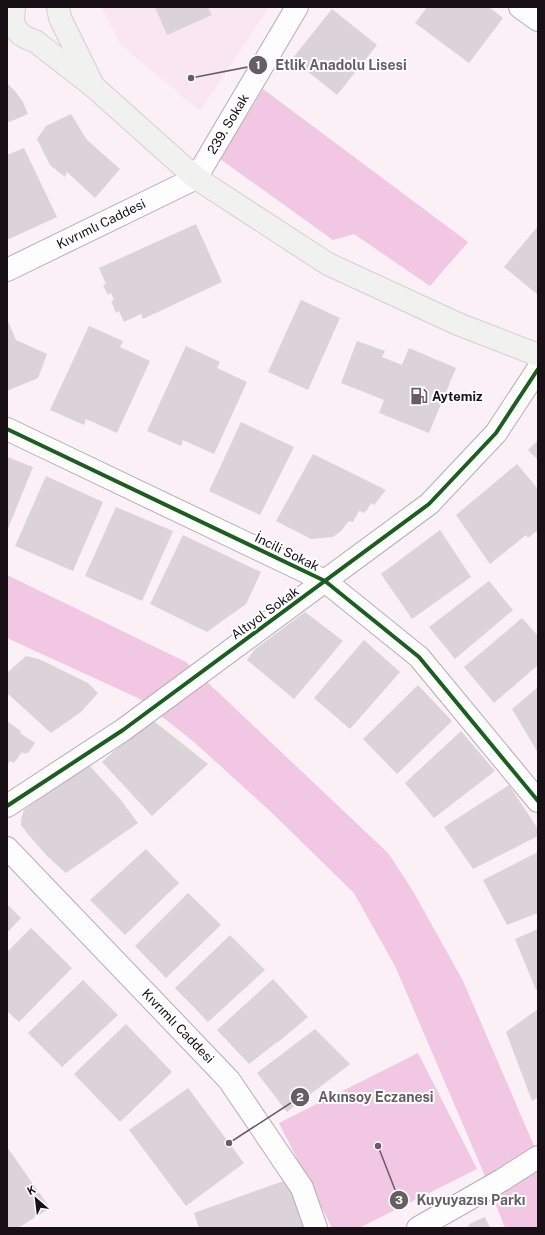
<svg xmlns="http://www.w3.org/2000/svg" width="545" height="1235" font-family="'Public Sans',sans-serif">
<rect width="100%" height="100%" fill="#faf0f6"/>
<path fill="#fae6f3" d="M101,7H269L200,111L121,45Z"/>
<g fill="#f1c7e3">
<path d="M263,89L468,242L430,286L354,234L333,240L220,159Z"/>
<path d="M7,575L186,662L389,854L414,893L463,981L538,1155V1228H505L482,1169L395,966L354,893L270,811L194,742L140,699L7,638Z"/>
<path d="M418,1053L477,1169L359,1228H332L279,1123Z"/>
</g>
<g fill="#dcd3d9">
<path d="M155,7H208L212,15L167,35Z"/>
<path d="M427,7H489L503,18L469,63L415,23Z"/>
<path d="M332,9L377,45L337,95L292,59Z"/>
<path d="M7,83L14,90L22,100L28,114L7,123Z"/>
<path d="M71,114L87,140L120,169L95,198L67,172L65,177L50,165L37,139L46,126Z"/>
<path d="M24,148L57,217L7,240V155Z"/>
<path d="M196,224L222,282L143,319L141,314L124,322L119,311L116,313L111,301L114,300L111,293L108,295L103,285L106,284L99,268Z"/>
<path d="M538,226V295L504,267Z"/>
<path d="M301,300L340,318L308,390L268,372Z"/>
<path d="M7,319L16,340L47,354L38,378L7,391Z"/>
<path d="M89,326L123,341L120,347L150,361L117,433L86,419L84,425L50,410Z"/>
<path d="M357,341L385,351L382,357L402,365L409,348L456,368L429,433L379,413L384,400L341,383Z"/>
<path d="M186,346L220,362L217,368L247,382L214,454L183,440L181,446L147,431Z"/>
<path d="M241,422L294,447L260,515L209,491Z"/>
<path d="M538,440V460L528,450Z"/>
<path d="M313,454L386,490L374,505L371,503L367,510L364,513L359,511L353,522L349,521L341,531L333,537L311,539L276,521Z"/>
<path d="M7,457L33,467L7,531Z"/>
<path d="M517,464L538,489V530L528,538L526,535L490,564L456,515Z"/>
<path d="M46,476L103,502L73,571L15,546Z"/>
<path d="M116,507L173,531L142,601L85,576Z"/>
<path d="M440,530L471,577L412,619L381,574Z"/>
<path d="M183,535L261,572L246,604L207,632L150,604Z"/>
<path d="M489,581L513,610L455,659L429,627Z"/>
<path d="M305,612L343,641L294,699L247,660L255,649Z"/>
<path d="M522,618L538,636V665L494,703L464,667Z"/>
<path d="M364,640L400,672L350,729L314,698Z"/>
<path d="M26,656L39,659L88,683L98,693L81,712L51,733L7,693V673Z"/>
<path d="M418,685L452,721L397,774L363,739Z"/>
<path d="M538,687V753L512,709Z"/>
<path d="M150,718L208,764L152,816L102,762Z"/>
<path d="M7,721L21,731L20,733L35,743L29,752L25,754L22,752L14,763L10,761L7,765Z"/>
<path d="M461,731L495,771L434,818L405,783Z"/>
<path d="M88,764L120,799L138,823L66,873L47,856L27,833L21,825V819L24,810Z"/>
<path d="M509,785L538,829V836L473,869L444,827Z"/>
<path d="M146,849L179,883L125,935L90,900Z"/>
<path d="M538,852V913L507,925L483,880Z"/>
<path d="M188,893L221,925L166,978L135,946Z"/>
<path d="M7,904L21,918L7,933Z"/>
<path d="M31,928L72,968L19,1022L7,1011V952Z"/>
<path d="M538,929V989L536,990L515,939Z"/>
<path d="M230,935L265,970L208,1022L175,988Z"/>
<path d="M273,979L308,1017L277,1043V1042L249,1064L217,1030Z"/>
<path d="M83,980L118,1015L62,1067L28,1033Z"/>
<path d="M538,1009V1097L532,1101L506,1032Z"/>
<path d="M126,1024L172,1072L120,1122L74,1074Z"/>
<path d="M315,1029L350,1064L287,1112L257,1073Z"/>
<path d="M188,1088L244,1163L186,1206L129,1130Z"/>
<path d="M7,1147L50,1208L18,1228H7Z"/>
<path d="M289,1179L306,1228H199L194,1213Z"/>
<path d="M485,1217L490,1228H465L469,1226V1224Z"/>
</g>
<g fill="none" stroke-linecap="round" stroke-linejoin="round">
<g stroke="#b6adb3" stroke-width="24">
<g id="minor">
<path d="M520,7L538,20"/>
<path d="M7,270L196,178L297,7"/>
<path d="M7,429L325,581L419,657L538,801"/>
<path d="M7,806L123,730L429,504L496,433L538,369"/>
<path d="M7,848L229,1080L302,1188L316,1228"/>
<path d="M418,1228L502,1180L538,1157"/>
</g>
</g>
<g stroke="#d4ced2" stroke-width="24">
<g id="major">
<path d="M14,7C14,11 13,16 13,20C14,32 24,38 35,41L93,86L196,178L328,264L458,324L538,355"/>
<path d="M58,7L60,18L91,81"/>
</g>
</g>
<use href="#minor" stroke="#fefdfe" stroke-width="22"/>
<use href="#major" stroke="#f1f2ef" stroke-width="22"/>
<g stroke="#fff" stroke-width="6">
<g id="cycleway">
<path d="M7,429L325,581L419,657L538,801"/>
<path d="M7,806L123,730L429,504L496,433L538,369"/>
</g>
</g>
<use href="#cycleway" stroke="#1b5e20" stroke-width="4"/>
</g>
<defs>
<g id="fuel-bare" transform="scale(1.38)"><path d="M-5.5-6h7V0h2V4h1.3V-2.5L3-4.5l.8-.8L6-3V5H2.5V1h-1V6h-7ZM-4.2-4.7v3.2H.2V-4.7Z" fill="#675e64" stroke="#fff" stroke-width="2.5" paint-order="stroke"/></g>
</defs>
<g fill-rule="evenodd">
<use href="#fuel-bare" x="419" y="396"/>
</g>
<g text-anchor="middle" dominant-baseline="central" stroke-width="4" stroke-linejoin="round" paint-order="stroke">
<g font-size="13" fill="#181015" stroke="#fff">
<text transform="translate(228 124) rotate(-59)">239. Sokak</text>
<text transform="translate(101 224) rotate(-26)">Kıvrımlı Caddesi</text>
<text transform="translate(287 552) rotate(26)">İncili Sokak</text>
<text transform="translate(265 613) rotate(-36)">Altıyol Sokak</text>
<text transform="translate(178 1026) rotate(46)">Kıvrımlı Caddesi</text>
</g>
<g font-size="13" font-weight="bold" fill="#181015" stroke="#fff" text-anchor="start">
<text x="432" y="396">Aytemiz</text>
</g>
</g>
<path fill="none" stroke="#675e64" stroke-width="1.5" d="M191 78L258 65M229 1143L300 1097M378 1146L399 1200"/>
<g fill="#675e64" stroke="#fff" stroke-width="1.5">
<circle cx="191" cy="78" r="4"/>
<circle cx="229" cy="1143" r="4"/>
<circle cx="378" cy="1146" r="4"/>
<circle cx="258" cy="65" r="10"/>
<circle cx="300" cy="1097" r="10"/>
<circle cx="399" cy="1200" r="10"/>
</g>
<g font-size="12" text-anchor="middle" font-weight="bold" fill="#fff">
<text x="258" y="69">1</text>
<text x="300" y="1101">2</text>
<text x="399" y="1204">3</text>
</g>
<g font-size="14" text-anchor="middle" font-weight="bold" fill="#675e64" stroke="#fff" stroke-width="4" stroke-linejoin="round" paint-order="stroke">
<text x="341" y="70">Etlik Anadolu Lisesi</text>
<text x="376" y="1102">Akınsoy Eczanesi</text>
<text x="471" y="1205">Kuyuyazısı Parkı</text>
</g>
<rect width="545" height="1235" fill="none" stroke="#181015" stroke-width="16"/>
<g transform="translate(36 1199) rotate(332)" stroke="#ffffff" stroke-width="3" paint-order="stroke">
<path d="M0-3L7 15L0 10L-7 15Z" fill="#181015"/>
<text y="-6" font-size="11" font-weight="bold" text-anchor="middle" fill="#181015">K</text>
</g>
</svg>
